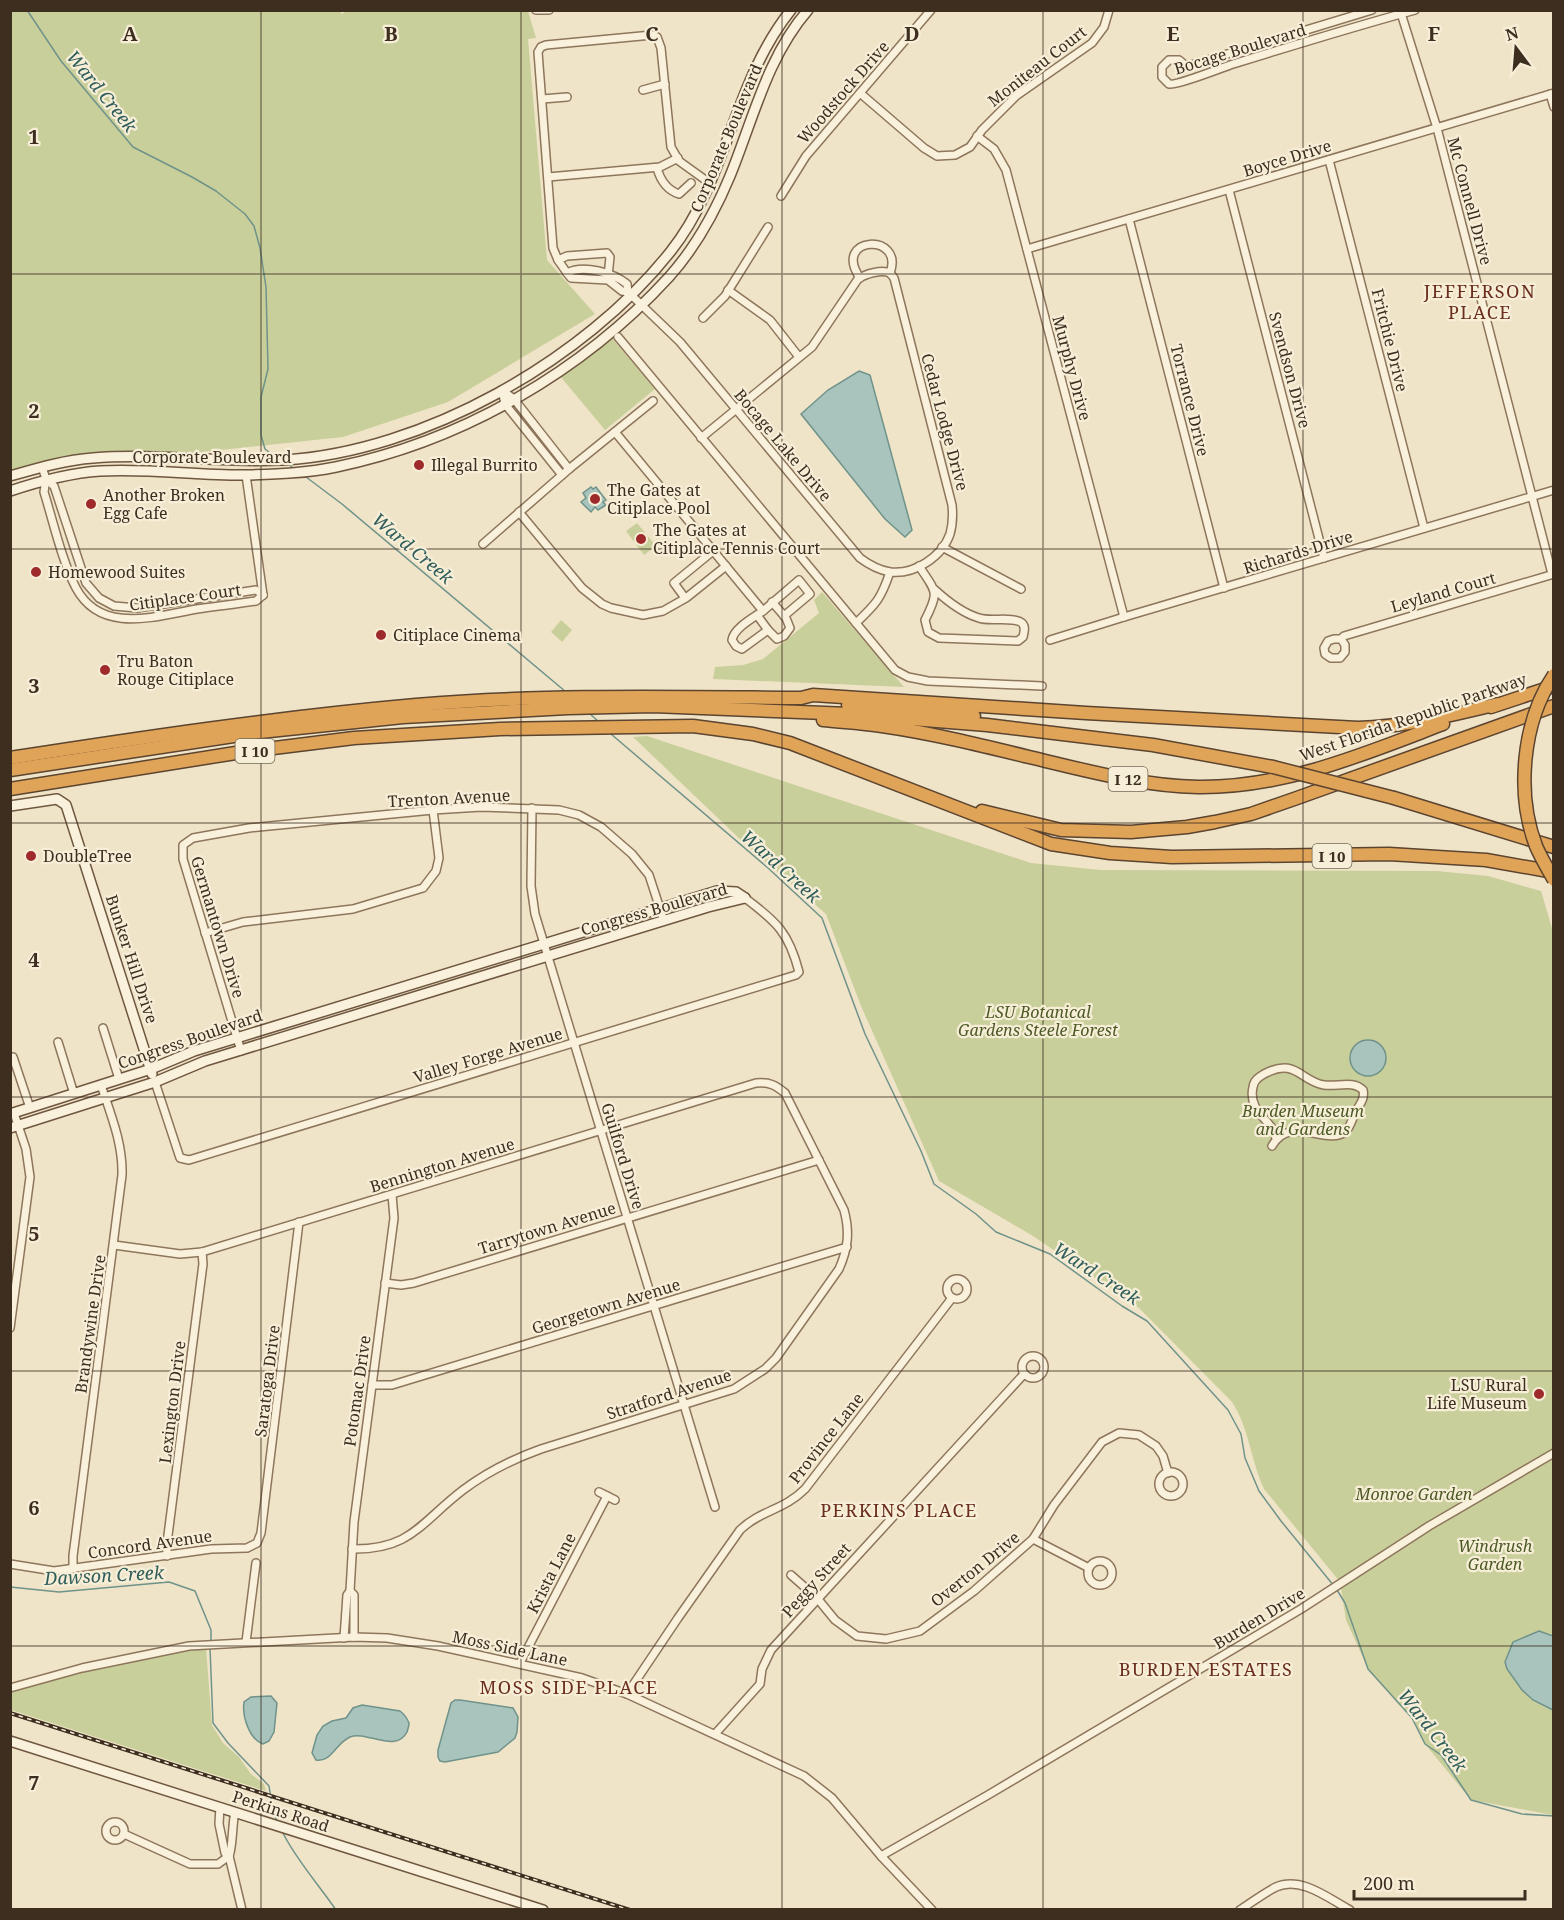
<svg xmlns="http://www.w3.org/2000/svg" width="1564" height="1920" font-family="'Noto Serif',serif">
<rect width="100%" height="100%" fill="#f0e4c8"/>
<g fill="#c9cf9b">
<path d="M341,10V14L350,10L528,11L536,38L528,39L547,260L595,314L448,402L343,437L11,472L10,11Z"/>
<path d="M611,337L655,389L605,430L560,376Z"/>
<path d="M637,523L656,546L644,555L626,531Z"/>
<path d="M822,592L904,687L713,679L715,667L743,665L763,659L819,613L814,600Z"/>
<path d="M561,620L572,630L562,642L551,632Z"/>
<path d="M647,736L1031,863L1101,870L1437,871L1488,876L1541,891L1554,935L1553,1815L1471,1800L1425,1744L1412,1718L1368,1669L1346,1620L1340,1582L1264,1489C1251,1461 1249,1428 1232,1402L1139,1308L1033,1236L939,1181L861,1006L826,914L743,842L633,737Z"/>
<path d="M206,1648L212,1725L223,1743L239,1757L251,1774L264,1784L266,1791L11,1710V1691C50,1677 91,1669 133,1660C157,1655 181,1650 206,1648Z"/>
</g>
<g fill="#a9c4bc" stroke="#6f938a" stroke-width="1.5">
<path d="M859,371L870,375L912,530L905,537L885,519L801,414L828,390Z"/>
<path d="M591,487L593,489L596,487L606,500L603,502L606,505L598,510L595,507L591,512L581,502L586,498L583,493Z"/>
<circle cx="1368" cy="1058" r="18"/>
<path d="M1539,1631L1553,1636V1710L1533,1700L1522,1690L1507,1669L1505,1662L1513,1642Z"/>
<path d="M271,1696L277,1703L274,1732L269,1741L263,1744C249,1739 242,1716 244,1702L251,1697Z"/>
<path d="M460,1700L513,1708L518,1717L517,1732L515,1738L498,1752L445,1762L440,1761L438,1757V1750L451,1703L455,1700Z"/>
<path d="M362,1705L400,1711C404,1714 407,1718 409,1723C409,1726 408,1729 407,1732C396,1754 366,1730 350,1737C336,1743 331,1763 316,1760L312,1753L317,1735L323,1726L332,1721L346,1718L353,1708Z"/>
</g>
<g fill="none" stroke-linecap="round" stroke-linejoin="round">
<g stroke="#6f938a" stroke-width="1.5">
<path d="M27,10L61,61L133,147L192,177L216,191L245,214L254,226L260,248L266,287L268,369L261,397V435L265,449L274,456"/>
<path d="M286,463L295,469"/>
<path d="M306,477L342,504L566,692"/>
<path d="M589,713L599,722"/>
<path d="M611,734L768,868L822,918L865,1034L921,1151L934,1184L976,1214L996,1232L1050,1254L1122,1306L1147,1321L1228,1410L1241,1434L1245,1458L1259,1491L1281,1521L1334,1586"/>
<path d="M10,1587L59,1592L169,1582L195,1591L211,1630V1643"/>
<path d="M1337,1590L1345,1603L1368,1669L1412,1718L1425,1744L1441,1755L1471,1800L1522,1814L1554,1816"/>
<path d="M210,1648L213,1723L228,1743L269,1786L273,1811L277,1821"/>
<path d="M282,1831C294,1857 319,1885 336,1910"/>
</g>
<g stroke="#8d765c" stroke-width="10">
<g id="street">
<path d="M536,10H549"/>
<path d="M1372,10L1191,65H1185L1179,60H1169L1162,67V77L1169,84C1176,86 1219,69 1230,65C1291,46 1353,27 1415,10"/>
<path d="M1400,10L1437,128L1552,574"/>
<path d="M643,90L665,84"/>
<path d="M860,93L924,148L937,156L955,155L970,147L982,130L1016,96L1092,43L1104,27L1109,10"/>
<path d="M1550,94L1554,107"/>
<path d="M542,99L567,97"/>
<path d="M977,136L994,149L1006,170L1124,617"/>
<path d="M1329,160L1424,528"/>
<path d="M657,168C660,179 667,190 679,194L691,183"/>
<path d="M548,177L660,167L678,158"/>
<path d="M1229,190L1324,558"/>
<path d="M781,196L806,156L931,10"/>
<path d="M1129,219L1224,588"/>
<path d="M1027,249L1554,93"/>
<path d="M558,260L567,256L607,253L610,257L608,276"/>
<path d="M567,273L558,260L553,248L538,52L541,47L546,45L652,35L657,37L661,48L671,147L679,161L711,184"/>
<path d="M860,278C831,236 905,232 890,273"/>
<path d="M728,290L770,320L799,357"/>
<path d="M628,292L627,284C613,273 584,264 567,273L571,278L608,280L622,291L628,292L680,342L860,558C868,564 879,570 890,572C914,575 942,557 950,534C953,524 953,515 952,505L894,278L890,273"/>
<path d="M703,318L725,296L768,227"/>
<path d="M618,337L895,670L908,677L928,681L1042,686"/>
<path d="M615,432L763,611L799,580L810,594L784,616"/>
<path d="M701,438L812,347L858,279C865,274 882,269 890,273"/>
<path d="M42,467L46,479L44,492C53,521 62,561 76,588C101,635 156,616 197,609C217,606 237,604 256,601L263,595"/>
<path d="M246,475L263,595"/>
<path d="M562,475L505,404L502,390L514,399L569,469"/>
<path d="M46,479L54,486L86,583L99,598L114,606L137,608L256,590L263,595"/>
<path d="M519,512L582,588L602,604L611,608L643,615L663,611L686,598L726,566"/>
<path d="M483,544L569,469L653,401"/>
<path d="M942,547L1021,589"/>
<path d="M919,566C936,592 940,591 925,620L928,632L939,638L1018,641L1023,637C1024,632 1026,627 1022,623C1014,616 989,622 979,618C962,613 947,601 934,589"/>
<path d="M685,598L674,583L713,551"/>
<path d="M757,615L768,630L742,649L736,646L732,640C734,628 753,618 763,611"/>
<path d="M856,623C876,604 881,599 890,572"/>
<path d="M768,630L777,639L784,636L790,628L786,618L772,602"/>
<path d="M1341,639L1345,645V652L1340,658H1331L1325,654L1324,648L1328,641L1334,639H1341L1344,636L1554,574"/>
<path d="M1050,640L1124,617L1554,490"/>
<path d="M532,808L531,886L535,914L715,1507"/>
<path d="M205,933L243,922L353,909L423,888L436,871L439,858L433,810"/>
<path d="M103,1028L119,1079"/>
<path d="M58,1042L74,1094"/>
<path d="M241,1051L183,859V845L193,838L249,828L433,810L481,807L559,810L579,815L601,827L632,854L649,875L664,921"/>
<path d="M13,1057L30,1108"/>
<path d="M155,1082L180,1158L189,1160L796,975L799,972C789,933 777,922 745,898"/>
<path d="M1272,1146C1290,1114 1327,1146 1345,1132C1351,1127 1352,1118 1356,1111C1360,1104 1365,1099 1363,1090C1353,1080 1337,1087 1324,1085C1300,1081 1296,1057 1264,1074C1259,1077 1254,1080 1253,1087C1247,1113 1275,1121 1276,1139"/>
<path d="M114,1245L180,1254L202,1252L756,1083C770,1082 775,1085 785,1093L844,1210C850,1232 848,1249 839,1269L776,1358L765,1369L734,1389L541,1449C513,1459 487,1472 463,1490C421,1522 411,1550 352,1549"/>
<circle cx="957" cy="1289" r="10"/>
<path d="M385,1283L401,1285L414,1283L819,1160"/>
<path d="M10,1328L30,1177L26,1149L14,1113"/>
<circle cx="1033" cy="1367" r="11"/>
<path d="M372,1385H392L847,1247"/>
<circle cx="1171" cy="1484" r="12"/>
<path d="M599,1492L615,1500"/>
<path d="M1033,1539L1089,1568"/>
<path d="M167,1556V1543L203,1264L202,1252"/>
<circle cx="1100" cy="1573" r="12"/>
<path d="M10,1564L54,1571L211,1549L247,1548L257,1543L261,1533L299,1222"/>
<path d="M73,1569V1556L122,1175C123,1144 111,1115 101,1085"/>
<path d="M791,1575L817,1598L835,1620L857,1636L886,1639L920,1631L974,1591L1033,1539L1054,1505L1102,1442L1119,1433L1139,1435L1156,1446L1163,1456L1168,1473"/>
<path d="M350,1591L354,1595V1637"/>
<path d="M344,1638L347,1595L350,1591L354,1522L394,1218L392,1195"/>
<path d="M246,1642L256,1563"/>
<path d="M520,1663L607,1496"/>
<path d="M10,1688L82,1668L189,1646L354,1637L387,1638L438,1646L582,1678L627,1694L804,1776L832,1798L881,1856L932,1910"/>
<path d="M627,1694L678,1618L740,1530C761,1510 784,1510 805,1489L952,1298"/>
<path d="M715,1734L760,1684L762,1669L771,1650L1024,1374"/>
<path d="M220,1807L219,1824L225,1853L229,1856L242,1910"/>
<circle cx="115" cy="1831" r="9"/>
<path d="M124,1834L190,1864H218L229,1856"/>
<path d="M229,1856C233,1847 232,1824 235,1812"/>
<path d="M881,1856L988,1795L1301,1609L1429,1526L1554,1453"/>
<path d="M1240,1910C1252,1902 1264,1893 1276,1887C1301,1876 1328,1898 1350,1910"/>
</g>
</g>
<g stroke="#6f573f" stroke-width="12">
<g id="secondary">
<path d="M10,476C38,468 65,460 93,458C157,453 220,463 284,460C423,452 585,360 671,251C728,179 733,82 791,10"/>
<path d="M10,491C40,481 69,473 100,471C150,468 200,476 249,475C278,474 307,473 336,467C462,441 582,372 669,277C695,248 715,212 730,176C753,120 767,57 808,10"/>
<path d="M10,806L57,799L66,805L152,1074"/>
<path d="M10,1114L151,1069L194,1051L717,891L736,892L745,898"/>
<path d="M10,1128L155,1082L205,1061L708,907L745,898"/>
<path d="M10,1741L543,1910"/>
</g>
</g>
<g stroke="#5b4430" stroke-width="15">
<g id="highway">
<path d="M848,705L974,716"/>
<path d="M1491,707L1554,686"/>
<path d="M823,720C843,722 863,723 882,726C931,733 980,745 1029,757C1084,770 1141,786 1198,787C1285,788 1364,754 1443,724"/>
<path d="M10,758C145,737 280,717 416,705C544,694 673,697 801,698L813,695L1086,713L1358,728C1406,727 1451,715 1498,704"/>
<path d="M10,770L260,732L403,717L568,708L653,706L850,714L987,725L1153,745L1273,767"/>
<path d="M10,789L242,752L354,738L500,729L693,726L753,734L790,743L1051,844L1110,853L1172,857L1389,854L1486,860L1554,872"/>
<path d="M1394,798L1554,847"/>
<path d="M982,811L1061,830L1131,832L1187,827L1215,822L1251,814L1297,798L1554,706"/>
</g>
</g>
<use href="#street" stroke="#faf1dc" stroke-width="7"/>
<use href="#secondary" stroke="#faf1dc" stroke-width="9"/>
<use href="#highway" stroke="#e0a458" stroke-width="12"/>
<g stroke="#3d2e20" stroke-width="4">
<path id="rail" d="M10,1713L630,1910"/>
</g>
<use href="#rail" stroke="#f7eed8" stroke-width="1.5" stroke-dasharray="4.5" stroke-linecap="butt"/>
<g stroke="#5b4430" stroke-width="15" stroke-linecap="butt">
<g id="highway-bridge">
<path d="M1554,675C1522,722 1516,794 1536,846C1541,858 1548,869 1554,880"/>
<path d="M1273,767L1394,798"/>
</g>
</g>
<use href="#highway-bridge" stroke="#e0a458" stroke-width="12"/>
</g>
<path fill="none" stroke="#3d2e20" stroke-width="1.5" stroke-opacity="0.55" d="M261,10V1910M521,10V1910M782,10V1910M1043,10V1910M1303,10V1910M10,274H1554M10,549H1554M10,823H1554M10,1097H1554M10,1371H1554M10,1646H1554"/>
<g fill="#9e2a2b" stroke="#f7eed8" stroke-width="2">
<circle cx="419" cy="465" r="6"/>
<circle cx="595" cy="499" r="6"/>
<circle cx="91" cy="504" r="6"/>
<circle cx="641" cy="539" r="6"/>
<circle cx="36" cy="572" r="6"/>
<circle cx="381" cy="635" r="6"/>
<circle cx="105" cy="670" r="6"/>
<circle cx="31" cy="856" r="6"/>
<circle cx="1539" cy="1394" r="6"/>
</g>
<g text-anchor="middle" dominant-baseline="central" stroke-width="4.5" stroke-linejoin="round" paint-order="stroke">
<g fill="#f7eed8" stroke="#756857" stroke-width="1.5">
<rect x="235.5" y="739" width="39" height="24" rx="4.5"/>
<rect x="1108.5" y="767" width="39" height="24" rx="4.5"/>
<rect x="1312.5" y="844" width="39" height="24" rx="4.5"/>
</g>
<g font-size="15" font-weight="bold" fill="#3d2e20">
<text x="255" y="751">I 10</text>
<text x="1128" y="779">I 12</text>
<text x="1332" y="856">I 10</text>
</g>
<g font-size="16" fill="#3d2e20" stroke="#f7eed8">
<text transform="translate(1240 49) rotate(-17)">Bocage Boulevard</text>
<text transform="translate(1037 66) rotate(-38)">Moniteau Court</text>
<text transform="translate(843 92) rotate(-49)">Woodstock Drive</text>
<text transform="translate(726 138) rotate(-67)">Corporate Boulevard</text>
<text transform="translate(1287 158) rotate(-17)">Boyce Drive</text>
<text transform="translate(1470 201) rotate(75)">Mc Connell Drive</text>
<text transform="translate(1390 340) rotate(76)">Fritchie Drive</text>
<text transform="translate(1072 368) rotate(75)">Murphy Drive</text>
<text transform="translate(1290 370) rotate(75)">Svendson Drive</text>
<text transform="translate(1190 400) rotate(76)">Torrance Drive</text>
<text transform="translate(945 422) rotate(75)">Cedar Lodge Drive</text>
<text transform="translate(783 445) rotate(50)">Bocage Lake Drive</text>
<text x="212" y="457">Corporate Boulevard</text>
<text transform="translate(1298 552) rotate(-17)">Richards Drive</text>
<text transform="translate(1443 592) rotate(-16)">Leyland Court</text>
<text transform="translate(185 597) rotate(-8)">Citiplace Court</text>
<text transform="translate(1413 717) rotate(-19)">West Florida Republic Parkway</text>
<text transform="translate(449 798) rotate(-3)">Trenton Avenue</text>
<text transform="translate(654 909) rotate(-16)">Congress Boulevard</text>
<text transform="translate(218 927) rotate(73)">Germantown Drive</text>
<text transform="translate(132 959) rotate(72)">Bunker Hill Drive</text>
<text transform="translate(190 1039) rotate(-19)">Congress Boulevard</text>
<text transform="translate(488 1055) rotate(-17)">Valley Forge Avenue</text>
<text transform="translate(623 1156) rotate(73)">Guilford Drive</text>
<text transform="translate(442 1165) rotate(-17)">Bennington Avenue</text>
<text transform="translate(547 1228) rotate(-17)">Tarrytown Avenue</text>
<text transform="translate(606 1306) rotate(-17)">Georgetown Avenue</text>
<text transform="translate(90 1324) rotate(-82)">Brandywine Drive</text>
<text transform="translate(267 1381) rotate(-83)">Saratoga Drive</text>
<text transform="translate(357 1391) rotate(-82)">Potomac Drive</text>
<text transform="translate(669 1394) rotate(-18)">Stratford Avenue</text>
<text transform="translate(172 1402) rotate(-83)">Lexington Drive</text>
<text transform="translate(826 1438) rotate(-52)">Province Lane</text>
<text transform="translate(150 1544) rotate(-8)">Concord Avenue</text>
<text transform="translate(975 1569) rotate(-39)">Overton Drive</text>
<text transform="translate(551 1573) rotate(-63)">Krista Lane</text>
<text transform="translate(816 1580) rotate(-48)">Peggy Street</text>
<text transform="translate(1259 1618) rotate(-31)">Burden Drive</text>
<text transform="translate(510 1648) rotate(12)">Moss Side Lane</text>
<text transform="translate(281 1811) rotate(18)">Perkins Road</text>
</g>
<g font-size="16" fill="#3d2e20" stroke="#f7eed8" text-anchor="start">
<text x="431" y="465">Illegal Burrito</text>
<text x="607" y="490">The Gates at<tspan x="607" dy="18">Citiplace Pool</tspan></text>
<text x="103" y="495">Another Broken<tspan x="103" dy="18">Egg Cafe</tspan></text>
<text x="653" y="530">The Gates at<tspan x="653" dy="18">Citiplace Tennis Court</tspan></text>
<text x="48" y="572">Homewood Suites</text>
<text x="393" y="635">Citiplace Cinema</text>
<text x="117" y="661">Tru Baton<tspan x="117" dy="18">Rouge Citiplace</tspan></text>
<text x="43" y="856">DoubleTree</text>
<text x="1527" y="1385" text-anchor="end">LSU Rural<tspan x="1527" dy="18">Life Museum</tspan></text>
</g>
<g font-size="16" font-style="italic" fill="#4d5a26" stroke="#f7eed8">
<text x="1038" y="1012">LSU Botanical<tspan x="1038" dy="18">Gardens Steele Forest</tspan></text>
<text x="1303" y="1111">Burden Museum<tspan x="1303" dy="18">and Gardens</tspan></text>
<text x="1414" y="1494">Monroe Garden</text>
<text x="1495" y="1546">Windrush<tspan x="1495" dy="18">Garden</tspan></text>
</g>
<g font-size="18" font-style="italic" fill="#2f5d5a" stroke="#f7eed8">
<text transform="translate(102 91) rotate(51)">Ward Creek</text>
<text transform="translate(413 548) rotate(40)">Ward Creek</text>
<text transform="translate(781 866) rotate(42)">Ward Creek</text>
<text transform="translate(1097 1273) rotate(33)">Ward Creek</text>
<text transform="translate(104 1575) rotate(-3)">Dawson Creek</text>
<text transform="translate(1433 1730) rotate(52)">Ward Creek</text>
</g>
<g font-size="18" letter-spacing="1.5" fill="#6b2e1e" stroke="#f7eed8">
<text x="1480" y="291">JEFFERSON<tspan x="1480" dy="21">PLACE</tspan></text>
<text x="899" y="1510">PERKINS PLACE</text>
<text x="1206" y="1669">BURDEN ESTATES</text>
<text x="569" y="1687">MOSS SIDE PLACE</text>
</g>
</g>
<g font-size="20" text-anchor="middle" font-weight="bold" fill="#3d2e20" stroke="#f7eed8" stroke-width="4.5" stroke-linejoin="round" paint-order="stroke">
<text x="130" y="41">A</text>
<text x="391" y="41">B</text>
<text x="652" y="41">C</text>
<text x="912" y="41">D</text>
<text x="1173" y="41">E</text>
<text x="1434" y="41">F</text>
<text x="34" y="144">1</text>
<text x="34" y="418">2</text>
<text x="34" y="693">3</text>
<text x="34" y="967">4</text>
<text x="34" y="1241">5</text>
<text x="34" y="1515">6</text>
<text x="34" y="1790">7</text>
</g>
<rect width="1564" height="1920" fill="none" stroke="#3d2e20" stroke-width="24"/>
<g transform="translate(1516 48) rotate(344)" stroke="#f7eed8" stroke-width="4.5" paint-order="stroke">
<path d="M0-4.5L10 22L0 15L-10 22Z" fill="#3d2e20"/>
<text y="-9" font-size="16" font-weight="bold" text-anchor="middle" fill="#3d2e20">N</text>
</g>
<path d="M1354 1890v9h171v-9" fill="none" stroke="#3d2e20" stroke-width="3"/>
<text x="1363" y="1890" font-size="18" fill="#3d2e20" stroke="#f7eed8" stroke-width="4.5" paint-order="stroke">200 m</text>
</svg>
